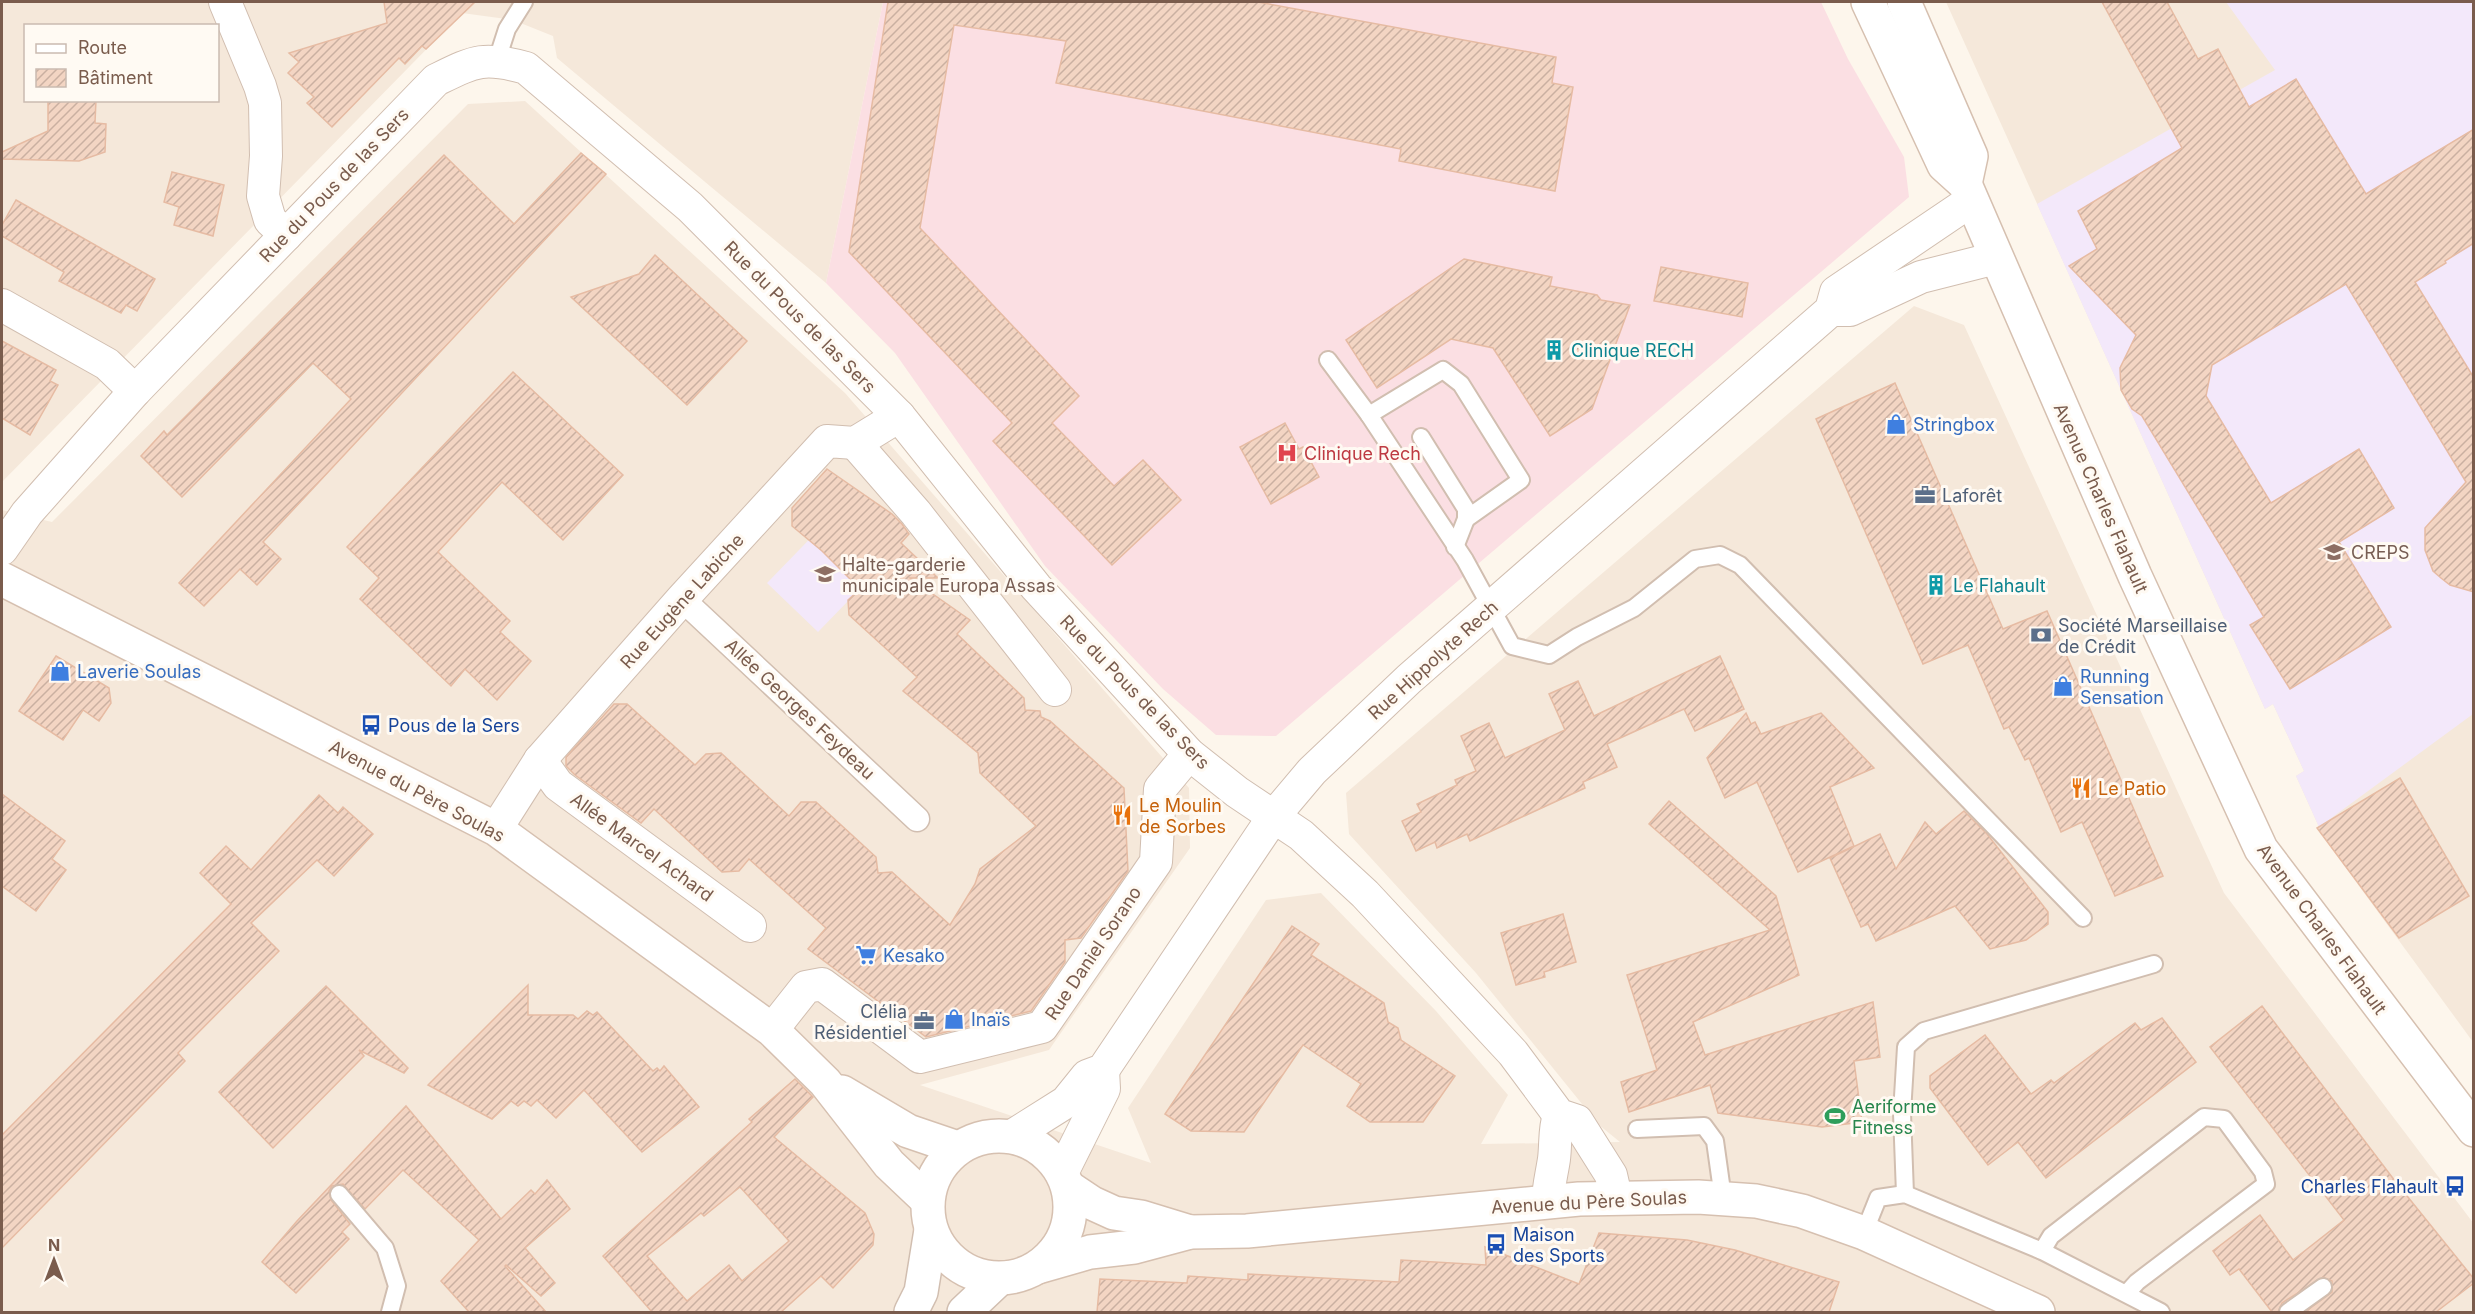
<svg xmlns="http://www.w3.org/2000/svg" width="2475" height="1314" font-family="Inter,sans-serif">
<defs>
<pattern id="building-hatch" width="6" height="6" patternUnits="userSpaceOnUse" patternTransform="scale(1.5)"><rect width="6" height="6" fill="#f3d5c3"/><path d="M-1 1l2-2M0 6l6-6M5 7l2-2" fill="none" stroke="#cab0a1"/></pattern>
</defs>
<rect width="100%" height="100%" fill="#fdf6ec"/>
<g fill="#f5e8da" fill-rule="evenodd">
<path d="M2,2H883L826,283L557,58L553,36L513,20L462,13L2,482ZM26,26H218V100H26Z"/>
<path d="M1946,2H2473V1042L2324,838L2296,776L2304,771L2273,704L2265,709Z"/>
<path d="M525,101L845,393L1189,788L1190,848L1049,1050L920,1085L1151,1163L1128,1108L1266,900L1321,893L1436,1011L1508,1095L1481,1144L1620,1142L1599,1125L1476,973L1349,834L1346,793L1914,306L1964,325L2224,893L2474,1224L2473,1312H2V510L52,522L468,104Z"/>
</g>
<g fill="#f3e8fa">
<path d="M2226,2H2473V714L2319,827L2296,776L2304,771L2273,704L2265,709L2037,204L2275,70Z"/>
<path d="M832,516L883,565L818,632L767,583Z"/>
</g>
<path fill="#fbdfe3" d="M883,2H1821L1848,59L1904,157L1909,197L1276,736L1216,735L1163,689L1045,566L895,353L826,283Z"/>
<g fill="url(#building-hatch)" stroke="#e6bba3" stroke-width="1.5" fill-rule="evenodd">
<path d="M384,2H475L426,49L422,46L405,64L399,58L332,127L307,103L314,97L288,73L299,62L289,53L387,23Z"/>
<path d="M888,2H1258L1556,57L1552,83L1573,87L1555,191L1399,161L1401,149L1056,83L1066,41L954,25L920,228L1079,396L1052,423L1114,486L1143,460L1181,500L1112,565L993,441L1012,423L849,252Z"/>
<path d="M2102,2H2167L2198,59L2218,49L2249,107L2296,79L2366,194L2474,129V243L2445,261L2446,263L2415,282L2474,378V592L2450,585L2441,578L2433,571L2425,550V528L2466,482L2346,284L2212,365L2206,396L2271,503L2359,449L2394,508L2339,542L2391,627L2290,689L2250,625L2264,617L2142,416L2132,409L2121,390L2120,368L2136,335L2069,266L2097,249L2078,211L2182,148Z"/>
<path d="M48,100H96L95,123L106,124L105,152L79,161L2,159V152L48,131Z"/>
<path d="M581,153L606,174L263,542L281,559L257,585L240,569L204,606L179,583L351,399L313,363L182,497L141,456L164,431L167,435L193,409L444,155L514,224Z"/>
<path d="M172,172L224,185L213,236L174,225L179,207L164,202Z"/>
<path d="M16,200L155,279L137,311L126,305L121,313L59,281L64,272L2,236V225Z"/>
<path d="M655,255L747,341L687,405L571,297L639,274Z"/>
<path d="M1464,259L1552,277L1550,286L1597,295L1601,300L1630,305L1592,409L1550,436L1493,348L1451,339L1377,388L1346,340Z"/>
<path d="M1661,267L1748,283L1742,317L1654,301Z"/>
<path d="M2,341L56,370L50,381L58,385L30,435L2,418Z"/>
<path d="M513,372L623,475L563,540L502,482L438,552L510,621L500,632L531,661L497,700L465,669L451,686L360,599L379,578L347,547Z"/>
<path d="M1895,383L2003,629L2047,611L2163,876L2115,896L2082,822L2061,832L2029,758L2025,760L2009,727L2004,729L1968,645L1923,664L1816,419Z"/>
<path d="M1285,423L1299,449L1303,447L1319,477L1271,504L1240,447Z"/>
<path d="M827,469L892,514L902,524L909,534L901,543L938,578H910L970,620L957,634L1024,698L1025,710L1040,711L1041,717L1050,721L1124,788L1128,871L1081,938L1065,940V962L1031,1011L926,1037L808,949L826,928L749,859L739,871L722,872L654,809L641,823L575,775L566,766V757L614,704H627L695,765L706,754L721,753L789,816L801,802H816L876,857L878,873L892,872L950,925L975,884L980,869L1036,826L980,773L978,753L903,691L917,677L849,615L848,600L860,589L822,551L792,526V508Z"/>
<path d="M56,656L109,688L111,703L99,721L83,710L63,740L19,711Z"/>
<path d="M1720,656L1744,709L1695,731L1684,709L1607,744L1617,767L1583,782L1585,788L1470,841L1467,834L1437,848L1435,842L1416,851L1402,821L1421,812L1417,804L1457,785L1455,780L1476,771L1461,736L1489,723L1505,758L1565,730L1549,694L1578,681L1594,716Z"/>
<path d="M1746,713L1751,724L1755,722L1761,734L1821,713L1874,768L1830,787L1854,846L1798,872L1757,782L1725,798L1707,758Z"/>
<path d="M2400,778L2469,896L2399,938L2317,828Z"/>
<path d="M2,794L65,841L52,859L66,870L36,911L2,886Z"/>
<path d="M319,795L338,813L343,807L373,834L334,876L317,860L251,923L279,951L178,1053L185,1061L2,1248V1135L231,904L200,873L226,846L251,870Z"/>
<path d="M1669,801L1776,896L1799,975L1693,1022L1705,1055L1873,1002L1880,1057L1854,1061L1862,1122L1822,1127L1718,1113L1710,1085L1629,1112L1621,1082L1657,1070L1627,975L1770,930L1649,824Z"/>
<path d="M1964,811L1987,834L2048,912V924L2026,940L1990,949L1955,906L1876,941L1868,924L1861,927L1830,858L1880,834L1896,869L1925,822L1936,834Z"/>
<path d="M1563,914L1576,962L1544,972L1545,977L1516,985L1501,933Z"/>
<path d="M1292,926L1319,944L1311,955L1384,1003L1388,1022L1398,1028L1401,1040L1455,1076L1423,1122H1370L1347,1106L1361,1084L1303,1045L1244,1132L1191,1131L1165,1114Z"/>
<path d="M528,985V1015H573L578,1019L587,1011L593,1015L597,1012L653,1071L657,1068L660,1071L664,1066L699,1107L642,1152L584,1090L556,1118L537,1100L531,1106L524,1101L518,1106L511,1101L492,1119L428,1085Z"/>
<path d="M326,986L408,1068L404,1073L359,1050L364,1056L273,1148L219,1092Z"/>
<path d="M2262,1006L2395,1181L2474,1279V1283L2436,1312H2305L2332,1292V1281L2323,1277L2282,1303L2278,1312H2272L2239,1269L2230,1275L2213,1251L2260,1215L2293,1260L2344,1220L2210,1047Z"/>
<path d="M2162,1018L2196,1062L2046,1178L2018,1142L1988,1165L1930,1088V1076L1985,1035L2031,1094L2051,1080L2054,1083L2135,1023L2141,1030Z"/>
<path d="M795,1079L813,1097L774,1137L865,1213L874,1234L873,1245L833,1288L821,1276L781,1312H652L603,1256L752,1122L749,1119ZM740,1187L789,1241L742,1281L729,1265L687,1301L647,1256L701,1213L704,1216Z"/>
<path d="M406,1106L501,1219L531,1190L535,1194L547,1180L570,1209L525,1248L555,1283L541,1296L506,1265L505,1266L546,1312H469L441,1281L479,1240L403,1170L365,1209L343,1184L332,1186L329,1191L331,1200L350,1224L342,1232L349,1239L296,1293L262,1262L297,1221Z"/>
<path d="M1599,1233L1687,1240L1735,1250L1839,1282L1829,1312H1097L1100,1279L1187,1283L1188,1276L1248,1280V1274L1399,1282L1401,1260L1486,1265L1485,1247L1579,1284Z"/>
</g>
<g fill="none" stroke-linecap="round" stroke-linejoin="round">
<g stroke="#d1beb0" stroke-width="20">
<g id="service">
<path d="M497,60L507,29L524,2"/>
<path d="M1328,360L1369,415L1465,560L1512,646L1549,655L1577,637L1634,608L1695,559L1720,555L1740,565L2083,918"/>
<path d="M1369,415L1443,370L1461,384L1521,480L1466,519"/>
<path d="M1421,437L1466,509V519L1455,547"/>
<path d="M1637,1129L1704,1126L1715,1141L1723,1198"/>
<path d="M339,1194L385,1248L397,1286L390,1312"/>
<path d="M1905,1194L1902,1113L1906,1047L1924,1031L2154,964"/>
<path d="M1864,1233L1878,1198L1905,1194L2042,1251L2161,1312"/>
<path d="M2042,1251L2051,1236L2204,1117L2224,1119L2263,1172L2266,1184L2137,1282L2127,1293"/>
<path d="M2288,1312L2323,1287"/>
</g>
</g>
<g stroke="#d1beb0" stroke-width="27">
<path id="pedestrian" d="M682,599L917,819"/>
</g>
<g stroke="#d1beb0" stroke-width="34">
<g id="minor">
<path d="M225,2L260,86L265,103L266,156L263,196L270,220L286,235"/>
<path d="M2,305L107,364L135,391"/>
<path d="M1831,310H1850L1921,277L1996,258"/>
<path d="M855,443L916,513L1055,690"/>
<path d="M2,549L27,513L135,391L436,80C475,61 483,56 526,68L690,207L899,416L1036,587L1189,754L1237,792L1301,835L1365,894L1513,1053L1559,1115L1577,1121L1611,1175L1616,1197"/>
<path d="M540,760L558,785L750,926"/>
<path d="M496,829L540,760L682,599L827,441L855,443L899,416"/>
<path d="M772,1030L806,987L822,984L920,1057L1042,1027L1156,862L1160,789L1189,754"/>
<path d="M1012,1136L1066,1102L1087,1076L1103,1070L1274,816L1312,771L1409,679L1831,310L1836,292L1972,200"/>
<path d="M1062,1173L1104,1089L1103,1070"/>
<path d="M1548,1202C1548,1187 1552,1173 1554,1159C1556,1143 1554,1130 1559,1115"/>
</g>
</g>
<g stroke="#d1beb0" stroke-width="36">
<g id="tertiary">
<path d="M911,1312L921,1292L931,1230"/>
<path d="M964,1312L999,1279"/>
</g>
</g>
<g stroke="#d6c0b0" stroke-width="36">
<g id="secondary">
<path d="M1868,2L1944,165L1965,184L2135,576L2261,849L2474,1130"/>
<path d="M1904,2L1971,156L1965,184"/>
<path d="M2,579L496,829L772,1030L825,1082L889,1164L927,1200"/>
<path d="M842,1092L908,1131L958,1148"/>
<circle cx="999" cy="1207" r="71"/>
<path d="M1068,1187L1092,1203L1114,1213L1141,1217L1190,1232"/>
<path d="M1038,1267L1090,1252L1134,1247L1190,1232L1247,1231L1579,1199L1698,1197L1756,1201L1802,1211L1864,1233L2038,1312"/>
</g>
</g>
<use href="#service" stroke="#fff" stroke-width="16"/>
<use href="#pedestrian" stroke="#fff" stroke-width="24"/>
<use href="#minor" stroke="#fff" stroke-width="32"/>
<use href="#tertiary" stroke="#fff" stroke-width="33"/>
<use href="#secondary" stroke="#fff" stroke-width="33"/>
</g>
<defs>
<g id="building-bare" transform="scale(1.62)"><path d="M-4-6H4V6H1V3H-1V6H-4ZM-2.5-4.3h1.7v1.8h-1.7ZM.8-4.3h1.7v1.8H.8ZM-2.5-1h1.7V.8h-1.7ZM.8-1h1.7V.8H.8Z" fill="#0f9aa8" stroke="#fffaf3" stroke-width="2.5" paint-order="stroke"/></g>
<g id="shop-bare" transform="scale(1.62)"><path d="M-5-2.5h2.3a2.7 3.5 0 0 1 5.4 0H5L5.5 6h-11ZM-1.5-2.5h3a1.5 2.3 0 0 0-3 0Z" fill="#3f7fe0" stroke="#fffaf3" stroke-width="2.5" paint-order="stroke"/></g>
<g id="hospital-bare" transform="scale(1.62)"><path d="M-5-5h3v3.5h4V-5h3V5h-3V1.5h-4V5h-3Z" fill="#e0444e" stroke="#fffaf3" stroke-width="2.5" paint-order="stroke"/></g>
<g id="office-bare" transform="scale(1.62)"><path d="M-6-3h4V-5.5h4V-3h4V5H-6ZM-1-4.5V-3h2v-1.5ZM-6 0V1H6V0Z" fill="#5c6f8a" stroke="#fffaf3" stroke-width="2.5" paint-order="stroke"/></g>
<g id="university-bare" transform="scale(1.62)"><path d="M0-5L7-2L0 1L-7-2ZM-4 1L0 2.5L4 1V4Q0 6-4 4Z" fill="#8d6e63" stroke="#fffaf3" stroke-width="2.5" paint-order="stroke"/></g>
<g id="school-bare" transform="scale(1.62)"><path d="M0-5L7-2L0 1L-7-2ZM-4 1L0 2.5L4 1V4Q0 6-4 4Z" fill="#8d6e63" stroke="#fffaf3" stroke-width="2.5" paint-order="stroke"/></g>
<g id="bank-bare" transform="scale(1.62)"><path d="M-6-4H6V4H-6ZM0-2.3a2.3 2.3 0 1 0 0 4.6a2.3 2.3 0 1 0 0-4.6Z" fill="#5c6f8a" stroke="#fffaf3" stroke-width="2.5" paint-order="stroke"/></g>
<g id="bus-bare" transform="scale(1.62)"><path d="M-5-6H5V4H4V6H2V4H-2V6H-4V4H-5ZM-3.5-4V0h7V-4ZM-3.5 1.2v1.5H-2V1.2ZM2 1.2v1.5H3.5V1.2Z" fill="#1a4fb4" stroke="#fffaf3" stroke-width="2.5" paint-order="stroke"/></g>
<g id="restaurant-bare" transform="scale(1.62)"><path d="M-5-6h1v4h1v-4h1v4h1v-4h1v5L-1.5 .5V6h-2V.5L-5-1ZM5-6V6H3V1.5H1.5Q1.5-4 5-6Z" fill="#e8710a" stroke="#fffaf3" stroke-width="2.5" paint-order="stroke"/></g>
<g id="supermarket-bare" transform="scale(1.62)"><path d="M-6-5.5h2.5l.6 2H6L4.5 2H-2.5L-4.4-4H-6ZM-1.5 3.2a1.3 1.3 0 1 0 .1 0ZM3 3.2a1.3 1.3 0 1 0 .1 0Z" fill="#3f7fe0" stroke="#fffaf3" stroke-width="2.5" paint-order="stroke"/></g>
<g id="stadium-bare" transform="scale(1.62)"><path d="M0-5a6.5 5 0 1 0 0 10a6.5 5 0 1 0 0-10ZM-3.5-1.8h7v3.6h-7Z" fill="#2e9e5b" stroke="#fffaf3" stroke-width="2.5" paint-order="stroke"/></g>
</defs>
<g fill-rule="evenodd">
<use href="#building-bare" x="1554" y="350"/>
<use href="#shop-bare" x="1896" y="424"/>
<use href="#hospital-bare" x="1287" y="453"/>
<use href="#office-bare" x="1925" y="495"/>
<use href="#university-bare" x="2334" y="552"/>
<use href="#school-bare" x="825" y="574"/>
<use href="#building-bare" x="1936" y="585"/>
<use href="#bank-bare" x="2041" y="635"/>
<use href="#shop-bare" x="60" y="671"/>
<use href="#shop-bare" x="2063" y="686"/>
<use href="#bus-bare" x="371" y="725"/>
<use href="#restaurant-bare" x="2081" y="788"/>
<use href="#restaurant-bare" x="1122" y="815"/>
<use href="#supermarket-bare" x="866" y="955"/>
<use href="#shop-bare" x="954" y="1019"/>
<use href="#office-bare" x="924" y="1021"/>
<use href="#stadium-bare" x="1835" y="1116"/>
<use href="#bus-bare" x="2455" y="1186"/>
<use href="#bus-bare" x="1496" y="1244"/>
</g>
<g text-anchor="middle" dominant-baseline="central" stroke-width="6" stroke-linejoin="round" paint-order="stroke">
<g font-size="18" fill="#7a5c4d" stroke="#fffaf3">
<text transform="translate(334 185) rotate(-46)">Rue du Pous de las Sers</text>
<text transform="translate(800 317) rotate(45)">Rue du Pous de las Sers</text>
<text transform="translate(2101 498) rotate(66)">Avenue Charles Flahault</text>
<text transform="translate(682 601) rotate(-48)">Rue Eugène Labiche</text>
<text transform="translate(1433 660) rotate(-42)">Rue Hippolyte Rech</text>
<text transform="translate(1135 692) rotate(46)">Rue du Pous de las Sers</text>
<text transform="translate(800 709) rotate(43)">Allée Georges Feydeau</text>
<text transform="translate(417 791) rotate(28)">Avenue du Père Soulas</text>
<text transform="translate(642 847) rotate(36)">Allée Marcel Achard</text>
<text transform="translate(2322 929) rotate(54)">Avenue Charles Flahault</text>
<text transform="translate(1093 953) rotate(-56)">Rue Daniel Sorano</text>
<text transform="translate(1589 1202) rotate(-3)">Avenue du Père Soulas</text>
</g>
<g font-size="18" fill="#0d838f" stroke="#fffaf3" text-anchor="start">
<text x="1571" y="350">Clinique RECH</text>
<text x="1953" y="585">Le Flahault</text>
</g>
<g font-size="18" fill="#366cbe" stroke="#fffaf3" text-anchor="start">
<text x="1913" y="424">Stringbox</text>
<text x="77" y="671">Laverie Soulas</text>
<text x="2080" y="676">Running<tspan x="2080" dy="21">Sensation</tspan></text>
<text x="883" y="955">Kesako</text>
<text x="971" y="1019">Inaïs</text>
</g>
<g font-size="18" fill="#be3a42" stroke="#fffaf3" text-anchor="start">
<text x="1304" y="453">Clinique Rech</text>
</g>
<g font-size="18" fill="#4e5e75" stroke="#fffaf3" text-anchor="start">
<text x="1942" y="495">Laforêt</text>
<text x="2058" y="625">Société Marseillaise<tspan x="2058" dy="21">de Crédit</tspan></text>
<text x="907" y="1011" text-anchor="end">Clélia<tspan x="907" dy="21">Résidentiel</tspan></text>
</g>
<g font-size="18" fill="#785e54" stroke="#fffaf3" text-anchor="start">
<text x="2351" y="552">CREPS</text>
<text x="842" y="564">Halte-garderie<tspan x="842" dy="21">municipale Europa Assas</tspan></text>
</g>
<g font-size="18" fill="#164399" stroke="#fffaf3" text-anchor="start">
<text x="388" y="725">Pous de la Sers</text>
<text x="2438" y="1186" text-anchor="end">Charles Flahault</text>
<text x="1513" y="1234">Maison<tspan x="1513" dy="21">des Sports</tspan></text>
</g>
<g font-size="18" fill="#c56008" stroke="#fffaf3" text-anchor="start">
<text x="2098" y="788">Le Patio</text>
<text x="1139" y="805">Le Moulin<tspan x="1139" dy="21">de Sorbes</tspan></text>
</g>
<g font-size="18" fill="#27864d" stroke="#fffaf3" text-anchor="start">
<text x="1852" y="1106">Aeriforme<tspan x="1852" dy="21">Fitness</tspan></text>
</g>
</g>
<rect width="2475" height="1314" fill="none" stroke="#7a5c4d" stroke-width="6"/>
<rect x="24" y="24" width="195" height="78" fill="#fffaf3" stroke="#cabbb1" stroke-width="1.5"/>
<rect x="36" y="44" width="30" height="9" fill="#ffffff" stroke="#cabbb1" stroke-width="1.5"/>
<text x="78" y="54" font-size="18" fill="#7a5c4d">Route</text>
<rect x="36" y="69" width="30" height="18" fill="url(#building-hatch)" stroke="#cabbb1" stroke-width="1.5"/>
<text x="78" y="84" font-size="18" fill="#7a5c4d">Bâtiment</text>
<g transform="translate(54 1260)" stroke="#fffaf3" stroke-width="4.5" paint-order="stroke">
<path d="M0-4.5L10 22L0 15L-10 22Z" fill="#7a5c4d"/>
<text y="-9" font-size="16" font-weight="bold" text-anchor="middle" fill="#7a5c4d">N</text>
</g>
</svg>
